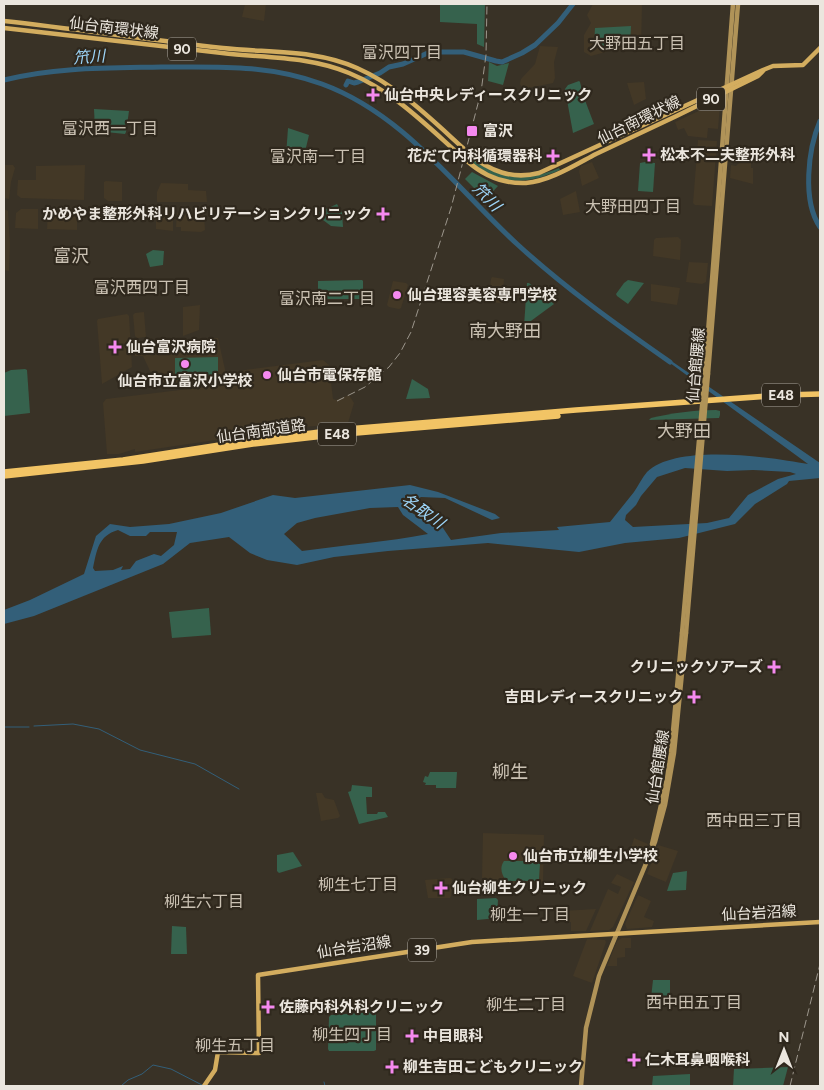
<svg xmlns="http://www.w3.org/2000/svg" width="824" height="1090" font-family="Figtree,'Noto Sans JP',sans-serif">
<rect width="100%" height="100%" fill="#393226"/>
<g fill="#433826">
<path d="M245,4H266L264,21L242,17Z"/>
<path d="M593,4H642L641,49L613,50L591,56L584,52V35L591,23L587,15Z"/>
<path d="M540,46L558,47L554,62L555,78L553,83L523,89L520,84L521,79L535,64Z"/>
<path d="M644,82L646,99L634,105L627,83Z"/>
<path d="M716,103L720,105L718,129L708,128L707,138L688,136L684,128L678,130L675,122Z"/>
<path d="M698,140L717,141L712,206L695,205L693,203Z"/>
<path d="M592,162L599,178L582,186L579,171L581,166Z"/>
<path d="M740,162H751V168H753V184L730,178L731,165L736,166Z"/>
<path d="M4,165H13L15,168L11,182L9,199L4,198Z"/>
<path d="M85,165L84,200L21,198L17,195L18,180H36V166Z"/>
<path d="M106,181L122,182V201H108L104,198V182Z"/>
<path d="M161,183L188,184V190L206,191L207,202H157V192Z"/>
<path d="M576,191L580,212L563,215L560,199Z"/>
<path d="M4,209L8,211L10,244L9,271L4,270Z"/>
<path d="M21,209H38V229L15,228L16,213Z"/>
<path d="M48,210H77V230L47,229Z"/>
<path d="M156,213H173V231L156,229Z"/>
<path d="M177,213L204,215L205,230L201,232L181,231V227H176Z"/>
<path d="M678,237L681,240L680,260L653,256L654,240L656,238Z"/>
<path d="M689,262L708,263L706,282L702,284L686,282Z"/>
<path d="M492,277L504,279L502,303L488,302L491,279Z"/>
<path d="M393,281L406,283L408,285L401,308L399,309L389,307L387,305Z"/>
<path d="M651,284L680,288L677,305L651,301Z"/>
<path d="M200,305L199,330L183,336V307Z"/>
<path d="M144,312L146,337L137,338L135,336L133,315L135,313Z"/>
<path d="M127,314L129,316L132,367L102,384L97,321L98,319Z"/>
<path d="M218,338L226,374L212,382L166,388L167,385L150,371L143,356H135L134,344L136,342Z"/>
<path d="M323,360L329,365L333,399L336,400L349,395L354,403L348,423L304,427L155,449L135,452V449L119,454H107L103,403L106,399L213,386L245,370Z"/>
<path d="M316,793H322L325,798L334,800L340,816L338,818L321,821Z"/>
<path d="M483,833L544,835L543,883L533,882L524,885L516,883L515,886L500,885V881L482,878Z"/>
<path d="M634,838L648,844L643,860L626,854L632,845Z"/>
<path d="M658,845L678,851L666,882L647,874Z"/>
<path d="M617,874L634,882L613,927L609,930L590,931L608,889L618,894L621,887L611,883Z"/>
<path d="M450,878L452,879L451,896L450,898H428L425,880Z"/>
<path d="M638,895L651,901L644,917L654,921L652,927L627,929L625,924Z"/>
<path d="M596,909L586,931H571V922H563L562,911Z"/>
<path d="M622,938H631V948H625V957L617,958V966H607L617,941Z"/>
<path d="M587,939L605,940L606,942L592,983L573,976Z"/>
</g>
<g fill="#36624d">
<path d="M440,4H485L484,47L477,44V24L440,22Z"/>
<path d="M631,26L630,45L594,46L595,28Z"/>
<path d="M489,62L497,66L509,63L503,85L488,81Z"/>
<path d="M579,81L580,82L583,95L594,124L573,133L565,89L568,85Z"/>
<path d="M94,109L129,111L126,132L125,134L96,131L95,129Z"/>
<path d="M288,128L309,135L304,156H286Z"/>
<path d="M469,156C500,180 523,183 559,168L560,170C523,186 501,185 468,160Z"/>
<path d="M645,162L655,163L653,192L638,191L640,163Z"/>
<path d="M472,172L498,186L488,197L482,196L465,179Z"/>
<path d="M337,204L342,213L343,227L331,226L315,214Z"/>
<path d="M153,250L164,251L163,265L150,267L146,254Z"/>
<path d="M362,280L363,281V298L361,299H318V281Z"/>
<path d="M628,280L644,283L628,304L617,296L616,294L624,283Z"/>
<path d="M527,283H529L554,304L524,326Z"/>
<path d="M218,357V375L206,379L175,380V358Z"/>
<path d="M25,369L27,370L30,413L4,416V373L11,370Z"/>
<path d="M412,379L428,389L430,398L406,399Z"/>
<path d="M716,410L720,411V415L719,418L649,420L651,418C672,413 694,410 716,410Z"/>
<path d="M209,608L211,635L172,638L169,612Z"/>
<path d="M430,772H457L456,788H436V785H425L426,783L423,782L425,776L428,777Z"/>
<path d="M352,785L372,787V797H366L367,814H377L378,812H385L388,817L359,824L348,792L351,791Z"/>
<path d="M293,852L302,866L279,873L277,871V855Z"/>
<path d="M504,861H531L540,863L539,879L537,881H506C502,875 499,868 504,861Z"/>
<path d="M687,871L686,890L667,891L673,873Z"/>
<path d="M496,898L498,900L497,918L477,920V899Z"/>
<path d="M172,926L186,927L187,954H171Z"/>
<path d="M653,980H670V999H653L651,998Z"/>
<path d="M376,1012V1050L374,1051H329L328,1049L329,1017L331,1015Z"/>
<path d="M788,1067L783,1086H733L734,1069Z"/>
<path d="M690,1074V1086H652L653,1076Z"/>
</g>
<path fill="#335f79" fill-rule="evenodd" d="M667,358L820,463V478L789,481L787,484L755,504L735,524L679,538L625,543L579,552L488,543L388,551L334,557L297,565L267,560L250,553L229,537L190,543L163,564L34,616L4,624V610L30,600L84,574L96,536L110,524L130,527L169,524L221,513L273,495L295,498L410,485L438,492L495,514L500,518L492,520L445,498L421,497L409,503V511L434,527L441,525L451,540L501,533L559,530L557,527L610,522C618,512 626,502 634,492C638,486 642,478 647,472C676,443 770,457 808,464L666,360ZM685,468L727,471L753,470L790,472L796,474L778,479L748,495L729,518L707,523L633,527L625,520L626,515L636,505L641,496L657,477ZM398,507L403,515L428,534C387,542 344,545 302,551L284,534L297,523L315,518L370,508ZM118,530L130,536H146L150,532H177L174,545L161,556L154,554L136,561L130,569L121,570L123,566L113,570L95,571L93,568C97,550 98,536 118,530Z"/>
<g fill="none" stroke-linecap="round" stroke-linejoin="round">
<g stroke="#335f79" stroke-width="1">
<path d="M34,726L73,724L99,729L140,750L195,764L239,789"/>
<path d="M4,727H29"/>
<path d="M324,1082L325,1086"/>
<path d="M121,1086L128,1080L142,1074L153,1065L171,1069L202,1085"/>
</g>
<g stroke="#335f79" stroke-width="5">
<path d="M4,80C55,67 109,68 161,67C217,67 268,64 322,84C404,114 455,187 517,244C565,288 617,325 670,362"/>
<path d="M346,85L348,81L354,83L358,82L380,73L389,67L403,64L430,52H464L496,61L502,62L522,53L535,45L558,23L573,4"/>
<path d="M820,121C808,149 802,201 820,227"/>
</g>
<g stroke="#b09358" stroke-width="4.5">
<path d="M705,372L733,4"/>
<path d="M708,374L738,4"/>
<path d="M652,844L667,779L671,753L682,633"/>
<path d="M581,1086L586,1028L599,976L655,842L665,805L674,753L686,633"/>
</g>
<g stroke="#d3ad5f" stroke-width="4.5">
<path d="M4,21C77,29 150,40 223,48C268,53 315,49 357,68C398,86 431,119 463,148"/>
<path d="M4,28C77,36 149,45 222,53C264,58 309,56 349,73C393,91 426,125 461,156"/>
<path d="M469,154C490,171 512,180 539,173L763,70L773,66L803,65L820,48"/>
<path d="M467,161C484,176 503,184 526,183C550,181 575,165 596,154C650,129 704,103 758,76L763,71"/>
<path d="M204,1086L215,1070L218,1052L259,1053L258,975L472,942L820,922"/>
</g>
<g stroke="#f2c465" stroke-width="5.5">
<path d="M4,472L123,460L226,444L335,430L576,410L783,395L820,394"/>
<path d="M4,476L143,461L253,444L333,435L558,416"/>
</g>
<g stroke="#9d978d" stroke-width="1" stroke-dasharray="8 4" stroke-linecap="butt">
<path d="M337,401L365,387L389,367L400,353L411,332L451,208L481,92L486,55L487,4"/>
<path d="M790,1086L820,964"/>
</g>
<g stroke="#b09358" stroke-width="4.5">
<path d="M682,633L705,372"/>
<path d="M686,633L708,374"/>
</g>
</g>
<g fill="#f589ef" stroke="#2f281d" stroke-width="2">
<path d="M370.5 87.5h5v5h5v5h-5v5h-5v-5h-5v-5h5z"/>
<rect x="466" y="125" width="12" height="12" rx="2.5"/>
<path d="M646.5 147.5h5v5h5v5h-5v5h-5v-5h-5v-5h5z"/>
<path d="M550.5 148.5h5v5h5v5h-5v5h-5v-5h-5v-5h5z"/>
<path d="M380.5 206.5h5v5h5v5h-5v5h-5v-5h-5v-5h5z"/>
<circle cx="397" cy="295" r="5"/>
<path d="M112.5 339.5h5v5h5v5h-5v5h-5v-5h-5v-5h5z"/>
<circle cx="185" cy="364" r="5"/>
<circle cx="267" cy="375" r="5"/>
<path d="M771.5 659.5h5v5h5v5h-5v5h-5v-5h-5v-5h5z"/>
<path d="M691.5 689.5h5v5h5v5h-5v5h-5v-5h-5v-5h5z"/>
<circle cx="513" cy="856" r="5"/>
<path d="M438.5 880.5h5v5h5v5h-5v5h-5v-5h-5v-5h5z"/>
<path d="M265.5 999.5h5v5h5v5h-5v5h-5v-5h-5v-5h5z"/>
<path d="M409.5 1028.5h5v5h5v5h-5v5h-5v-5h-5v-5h5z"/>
<path d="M631.5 1052.5h5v5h5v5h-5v5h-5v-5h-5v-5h5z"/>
<path d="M389.5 1059.5h5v5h5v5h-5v5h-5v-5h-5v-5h5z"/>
</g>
<g text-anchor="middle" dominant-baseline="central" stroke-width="4.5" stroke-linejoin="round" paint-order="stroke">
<g fill="#2f281d" stroke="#b3ada4" stroke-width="1">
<rect x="168" y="37.5" width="28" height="23" rx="4"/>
<rect x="697" y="87.5" width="28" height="23" rx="4"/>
<rect x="762" y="383.5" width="38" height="23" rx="4"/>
<rect x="318" y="422.5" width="38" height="23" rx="4"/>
<rect x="408" y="938.5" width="28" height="23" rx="4"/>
</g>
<g font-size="14" font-weight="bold" fill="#ebe6de">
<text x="182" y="49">90</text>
<text x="711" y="99">90</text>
<text x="781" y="395">E48</text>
<text x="337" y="434">E48</text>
<text x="422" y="950">39</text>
</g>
<g font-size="15" fill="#ebe6de" stroke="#2f281d">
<text transform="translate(114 28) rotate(7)">仙台南環状線</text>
<text transform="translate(639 120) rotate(-26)">仙台南環状線</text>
<text transform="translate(696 365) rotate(-85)">仙台館腰線</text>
<text transform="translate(261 431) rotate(-8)">仙台南部道路</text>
<text transform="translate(658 767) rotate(-81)">仙台館腰線</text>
<text transform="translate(759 913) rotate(-3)">仙台岩沼線</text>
<text transform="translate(354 947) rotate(-9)">仙台岩沼線</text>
</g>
<g font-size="15" font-weight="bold" fill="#ebe6de" stroke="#2f281d" text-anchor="start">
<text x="384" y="95">仙台中央レディースクリニック</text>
<text x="483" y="131">富沢</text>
<text x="660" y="155">松本不二夫整形外科</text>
<text x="542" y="156" text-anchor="end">花だて内科循環器科</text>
<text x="372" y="214" text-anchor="end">かめやま整形外科リハビリテーションクリニック</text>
<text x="407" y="295">仙台理容美容専門学校</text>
<text x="126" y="347">仙台富沢病院</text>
<text x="277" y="375">仙台市電保存館</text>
<text x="185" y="381" text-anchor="middle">仙台市立富沢小学校</text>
<text x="763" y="667" text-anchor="end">クリニックソアーズ</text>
<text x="683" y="697" text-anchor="end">吉田レディースクリニック</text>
<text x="523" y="856">仙台市立柳生小学校</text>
<text x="452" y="888">仙台柳生クリニック</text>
<text x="279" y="1007">佐藤内科外科クリニック</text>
<text x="423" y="1036">中目眼科</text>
<text x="645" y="1060">仁木耳鼻咽喉科</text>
<text x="403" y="1067">柳生吉田こどもクリニック</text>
</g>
<g font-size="16" fill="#cac1b2" stroke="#2f281d">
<text x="637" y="43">大野田五丁目</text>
<text x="402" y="52">富沢四丁目</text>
<text x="110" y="128">富沢西一丁目</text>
<text x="318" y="156">富沢南一丁目</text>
<text x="633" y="206">大野田四丁目</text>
<text x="142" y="287">富沢西四丁目</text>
<text x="327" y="298">富沢南二丁目</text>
<text x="754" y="820">西中田三丁目</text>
<text x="358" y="884">柳生七丁目</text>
<text x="204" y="901">柳生六丁目</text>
<text x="530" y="914">柳生一丁目</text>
<text x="694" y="1002">西中田五丁目</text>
<text x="526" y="1004">柳生二丁目</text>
<text x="352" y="1034">柳生四丁目</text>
<text x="235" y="1045">柳生五丁目</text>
</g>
<g font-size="16" font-style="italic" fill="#9dd5f8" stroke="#2f281d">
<text transform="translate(89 57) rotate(-4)">笊川</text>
<text transform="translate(487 197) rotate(45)">笊川</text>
<text transform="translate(423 511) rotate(35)">名取川</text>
</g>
<g font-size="18" fill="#cac1b2" stroke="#2f281d">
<text x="71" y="256">富沢</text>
<text x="505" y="331">南大野田</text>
<text x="684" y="431">大野田</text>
<text x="510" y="772">柳生</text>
</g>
</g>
<rect width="824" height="1090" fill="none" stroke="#ebe6de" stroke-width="10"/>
<g transform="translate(784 1050)" stroke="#2f281d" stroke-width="4" paint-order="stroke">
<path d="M0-4L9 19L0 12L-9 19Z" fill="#ebe6de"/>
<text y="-8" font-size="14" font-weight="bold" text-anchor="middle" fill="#ebe6de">N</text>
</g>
</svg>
